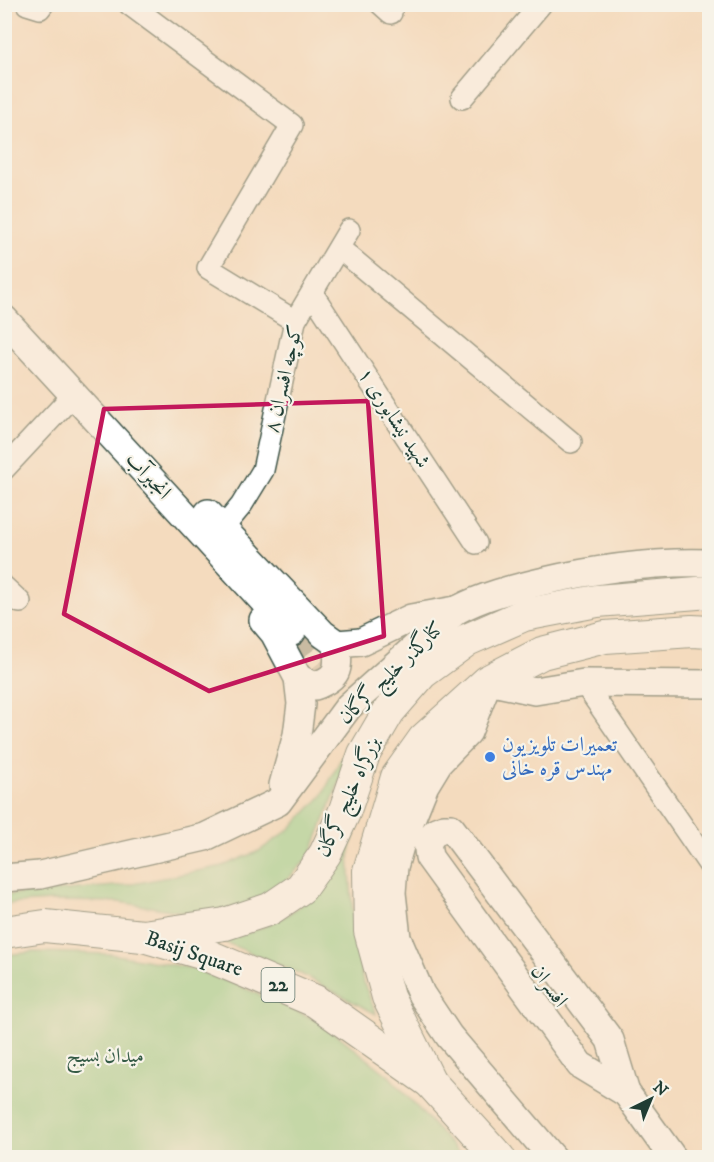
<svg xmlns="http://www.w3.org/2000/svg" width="714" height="1162" font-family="'IM FELL DW Pica',Amiri,serif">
<rect width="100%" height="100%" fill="#f7f3e8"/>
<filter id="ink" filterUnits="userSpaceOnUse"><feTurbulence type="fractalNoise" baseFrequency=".0167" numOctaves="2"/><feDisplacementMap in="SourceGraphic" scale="12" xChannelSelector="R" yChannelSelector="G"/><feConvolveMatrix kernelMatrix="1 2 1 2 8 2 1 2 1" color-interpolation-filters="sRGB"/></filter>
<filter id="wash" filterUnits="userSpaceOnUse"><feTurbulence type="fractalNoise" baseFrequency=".008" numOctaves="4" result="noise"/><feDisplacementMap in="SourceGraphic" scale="24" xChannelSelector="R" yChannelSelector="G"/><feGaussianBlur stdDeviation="1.35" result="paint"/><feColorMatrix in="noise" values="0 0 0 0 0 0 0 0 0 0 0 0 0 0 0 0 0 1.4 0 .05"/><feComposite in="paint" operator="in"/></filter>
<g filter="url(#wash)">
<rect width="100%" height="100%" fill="#f4dbbe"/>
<g fill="#8cd28c" stroke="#568860" stroke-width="1.5">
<path d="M353,735L356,740L310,856L282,885L251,903L220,912H183L119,902L53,901L5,904V895L128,885L223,866L259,851L290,829L322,796Z"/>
<path d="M355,830L349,856L354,932L362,978L376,1014L301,974L222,941C269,928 304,912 333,871C342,859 348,843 355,830Z"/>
<path d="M34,952L111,954L190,968L235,984L321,1022L389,1076L462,1157L5,1158V955Z"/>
</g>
</g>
<g filter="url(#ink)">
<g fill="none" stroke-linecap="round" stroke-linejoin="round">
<path stroke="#c9bba2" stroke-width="27" stroke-dasharray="27 14" stroke-linecap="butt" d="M292,632L409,791"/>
<g stroke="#3f5549" stroke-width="24">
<g id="minor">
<path d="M27,4L40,8L43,4"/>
<path d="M129,4L292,125L208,268L295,321"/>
<path d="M381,4L391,13"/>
<path d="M462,98L541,4"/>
<path d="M339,248L571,442"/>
<path d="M312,293L476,543"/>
<path d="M4,469L74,394"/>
<path d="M222,529L241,506L263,470L295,321L349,230"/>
<path d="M4,587L20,602"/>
<path d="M584,683L710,866"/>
</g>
</g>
<g stroke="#3f5549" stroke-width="30">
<g id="major">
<path d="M4,319L292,632"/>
<path d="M208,513L323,634L337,644L361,642L411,618L456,610"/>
<path d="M263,620L274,633L298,678L301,704L297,735L283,785"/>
<path d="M298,678L315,686C341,676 338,668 337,644"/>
<path d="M444,828H451L610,1040L626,1093L580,1065L429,857L427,842L436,831Z"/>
<path d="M4,878L40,875L205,837L278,802L349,706L457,610C483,596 511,589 540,582C595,569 652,561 710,563"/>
<path d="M617,1080L673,1158"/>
<path d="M553,1158L449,1036L421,994L397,938L392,893L394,867L400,846L425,785L439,762L468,732L488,681L535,691L584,683L710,684"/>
</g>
</g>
<g stroke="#3f5549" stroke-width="34">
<g id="highway">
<path d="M4,932L45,926L143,936L204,954L315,1001L430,1082L499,1158"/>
<path d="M143,936L225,924L270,909L301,888L325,854L344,813L364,754L389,711L422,673L467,640L524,615L597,601L710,592"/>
<path d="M430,1082L388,997L370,931L369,871L397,777L424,739L488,681L542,653L605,637L692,631L710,632"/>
</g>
</g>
<use href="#minor" stroke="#fff" stroke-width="21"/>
<use href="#major" stroke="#fff" stroke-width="27"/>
<use href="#highway" stroke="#fff" stroke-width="32"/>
</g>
</g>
<path d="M0 0H714V1162H0ZM368,401L384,636L209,691L64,614L104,409Z" fill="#f4dbbe" fill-opacity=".55" fill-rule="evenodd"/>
<path fill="none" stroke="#c2185b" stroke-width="4.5" stroke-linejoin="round" d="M368,401L384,636L209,691L64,614L104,409Z"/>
<circle fill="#3f7fe0" stroke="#f7f3e8" stroke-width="2" cx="490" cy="757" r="6"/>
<g text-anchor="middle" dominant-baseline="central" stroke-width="4.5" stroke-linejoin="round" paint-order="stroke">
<rect fill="#f7f3e8" stroke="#60746a" stroke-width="1.5" x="261.5" y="968" width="33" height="34" rx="4.5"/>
<g font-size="20" font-weight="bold" fill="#1f3d34">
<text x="278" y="985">22</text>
</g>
<g font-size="21" fill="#1f3d34" stroke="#f7f3e8">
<text transform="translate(284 379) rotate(-77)">کوچه افسران ۸</text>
<text transform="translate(394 418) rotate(57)">شهید نیشابوری ۱</text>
<text transform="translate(148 476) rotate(47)">انجیرآب</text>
<text transform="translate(391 673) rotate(-44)">کنارگذر خلیج گرگان</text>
<text transform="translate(348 797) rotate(-66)">بزرگراه خلیج گرگان</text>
<text transform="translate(194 954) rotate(19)">Basij Square</text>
<text transform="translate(549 986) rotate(54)">افسران</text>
</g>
<g font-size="21" fill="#366cbe" stroke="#f7f3e8" text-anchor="start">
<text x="502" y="745">تعمیرات تلویزیون<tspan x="502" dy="24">مهندس قره خانی</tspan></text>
</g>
<g font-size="21" fill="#355b46" stroke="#f7f3e8">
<text x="105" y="1056">میدان بسیج</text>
</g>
</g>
<rect width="714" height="1162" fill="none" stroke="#f7f3e8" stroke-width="24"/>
<g transform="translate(651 1099) rotate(43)" stroke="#f7f3e8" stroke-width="4.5" paint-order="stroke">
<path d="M0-4.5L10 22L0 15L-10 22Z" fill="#1f3d34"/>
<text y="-9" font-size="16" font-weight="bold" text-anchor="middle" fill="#1f3d34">N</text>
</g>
</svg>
